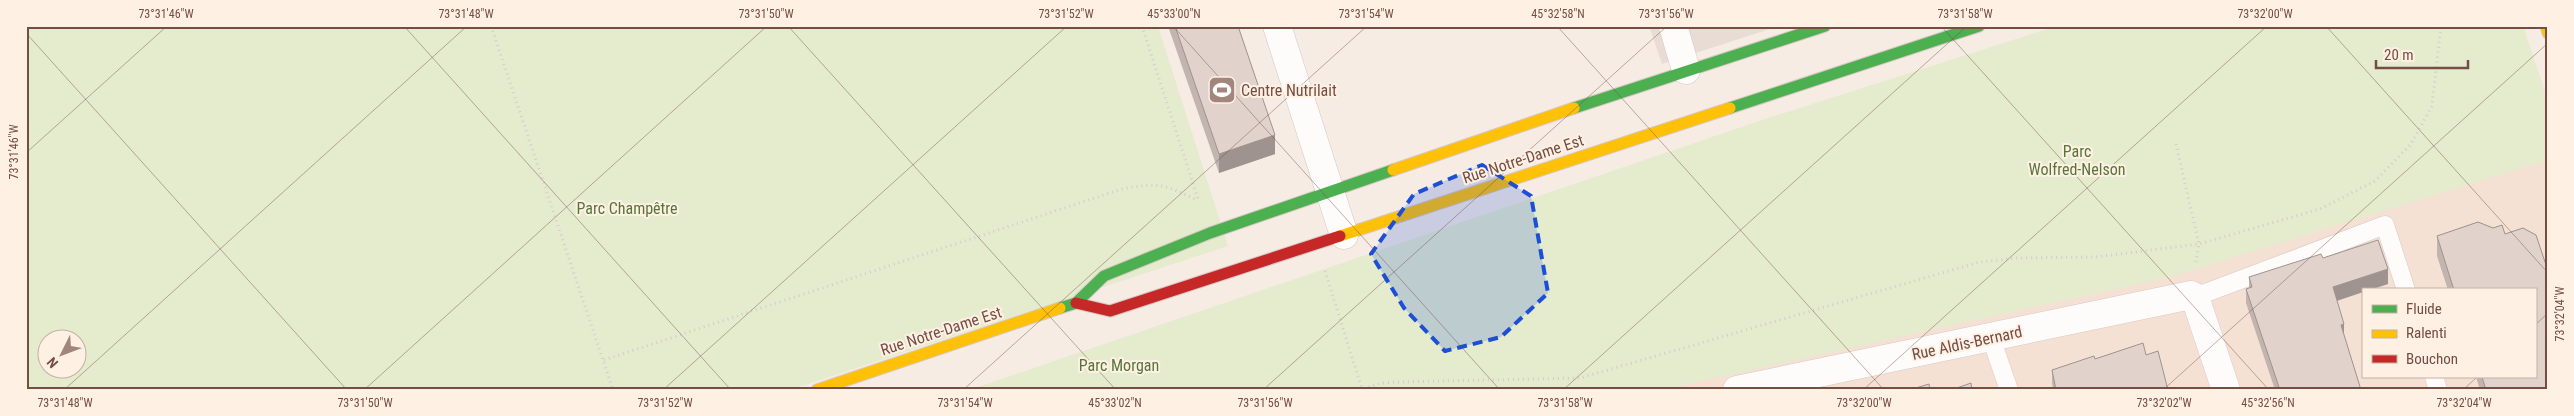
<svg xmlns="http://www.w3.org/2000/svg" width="2574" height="416" font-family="'Roboto Condensed',sans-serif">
<rect width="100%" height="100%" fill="#f6ece4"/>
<path fill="#f4e1d4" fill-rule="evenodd" d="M2548,160V390H1660L1792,360ZM2363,290H2535V377H2363Z"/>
<path fill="#e9dcd5" d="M1649,26H1779L1662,64Z"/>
<g fill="#e5ebcd" fill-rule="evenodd">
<path d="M26,26H1158L1228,246L790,390H26ZM48,338H78V368H48Z"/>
<path d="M2057,26H2523L2548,100V160L2170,277L1660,390H969L1762,120Z"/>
</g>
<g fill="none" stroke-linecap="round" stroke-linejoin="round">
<g stroke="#d7c8c2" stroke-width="19">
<g id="lane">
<path d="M2195,297L2385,225L2406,290"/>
<path d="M1991,338L2009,390"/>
<path d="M2434,377L2438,390"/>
</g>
</g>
<g stroke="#d7c8c2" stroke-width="29">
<g id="street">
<path d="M1277,26L1344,235"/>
<path d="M1673,26L1686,70"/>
<path d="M1737,390L2191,295L2195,297L2226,390"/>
</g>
</g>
<g stroke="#d5c7c2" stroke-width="13">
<g id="fast">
<path d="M1574,108L1825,26"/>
<path d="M1730,108L1979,26"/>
<path d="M1060,308L1076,303L1104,276L1210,233L1393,170"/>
</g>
</g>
<g stroke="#d5c7c2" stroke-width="13">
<g id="slow">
<path d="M2546,26L2548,33"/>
<path d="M1393,170L1574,108"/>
<path d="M1340,236L1730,108"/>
<path d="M817,390L1060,308"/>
</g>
</g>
<g stroke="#d5c7c2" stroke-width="13">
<path id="jam" d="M1076,303L1110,311L1340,236"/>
</g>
<g stroke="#d7cbc7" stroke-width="3" stroke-dasharray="1 4" stroke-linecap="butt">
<path d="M491,26L613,390"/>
<path d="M1142,26L1199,202"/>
<path d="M2176,144L2199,244L2195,266"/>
<path d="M1325,271L1362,389"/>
<path d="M604,360L1122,189C1159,182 1165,184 1198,201"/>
<path d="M1359,390L1382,383L1396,382L1580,378L1980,262L2016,258L2096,257L2199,244L2320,209L2375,181L2411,144L2432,106L2441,26"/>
</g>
<use href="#lane" stroke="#fefcfb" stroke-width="18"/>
<use href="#street" stroke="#fefcfb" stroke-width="28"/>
<use href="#fast" stroke="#4caf50" stroke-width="11"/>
<use href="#slow" stroke="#ffc107" stroke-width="11"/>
<use href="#jam" stroke="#c62828" stroke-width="11"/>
</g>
<g fill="#c2b5af">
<path d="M1168,26H1238L1275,154L1219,173Z"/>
<path d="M2478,222L2493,228L2502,225L2505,234L2523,228L2536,235L2548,271V390H2480L2476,377H2535V290H2448L2437,256V236Z"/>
<path d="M2323,258L2388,284L2363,290V292L2337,301L2344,336L2361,390H2275L2246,303V289L2249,288V277Z"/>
<path d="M2146,355L2168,390H2053L2052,383V370L2095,359Z"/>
</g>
<g fill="#9e938f">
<path d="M1275,135V154L1219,173V154Z"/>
<path d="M2388,269V284L2370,290H2363V292L2333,302V287Z"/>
<path d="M2344,324V339L2341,325Z"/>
</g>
<g fill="#e2d2cc" stroke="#9e938f">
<path d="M1175,26H1238L1275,135L1219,154Z"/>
<path d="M2478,222L2493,228L2502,225L2505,234L2523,228L2536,235L2548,271V390H2486L2482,377H2535V290H2454L2437,236Z"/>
<path d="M2378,240L2388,269L2333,287L2344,324L2341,325L2361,390H2280L2246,289L2252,287L2249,277L2321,254L2323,258Z"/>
<path d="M2143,343L2146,355L2158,351L2168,390H2056L2052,370L2094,356L2095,359Z"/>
<path d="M1971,383L1972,390H1951Z"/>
<path d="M1929,384L1930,390H1909Z"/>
</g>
<path fill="#1d4ed8" fill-opacity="0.2" stroke="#1d4ed8" stroke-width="4" stroke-dasharray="10 6" stroke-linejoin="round" d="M1482,165L1531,196L1548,293L1501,337L1445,351L1404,308L1371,254L1414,194Z"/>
<path fill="none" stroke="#744d44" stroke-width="1" stroke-opacity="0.45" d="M404,26L731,390M788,26L1116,390M1173,26L1500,390M1557,26L1884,390M1941,26L2269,390M2326,26L2548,273M26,33L347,390M26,153L167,26M2535,325L2548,313M64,390L467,26M364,390L767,26M663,390L1067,26M963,390L1367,26M1263,390L1667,26M1563,390L1967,26M1863,390L2267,26M2163,390L2548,43M2463,390L2477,377"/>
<defs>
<g id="stadium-square" transform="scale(1.4375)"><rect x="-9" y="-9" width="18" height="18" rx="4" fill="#a2857c" stroke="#fff0e4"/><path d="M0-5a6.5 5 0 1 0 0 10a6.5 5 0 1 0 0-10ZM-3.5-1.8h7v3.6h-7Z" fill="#fff"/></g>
</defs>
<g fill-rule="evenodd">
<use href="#stadium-square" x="1222" y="90"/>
</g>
<g text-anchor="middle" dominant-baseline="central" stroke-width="4" stroke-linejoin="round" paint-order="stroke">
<g font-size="16" fill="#744d44" stroke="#fff0e4" text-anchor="start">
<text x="1241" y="90">Centre Nutrilait</text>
</g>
<g font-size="16" fill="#557539" stroke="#fff0e4">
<text x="2077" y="151">Parc<tspan x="2077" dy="18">Wolfred-Nelson</tspan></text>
<text x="627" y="208">Parc Champêtre</text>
<text x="1119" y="365">Parc Morgan</text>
</g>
<g font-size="16" fill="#744d44" stroke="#fff0e4">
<text transform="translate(1523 159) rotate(-18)">Rue Notre-Dame Est</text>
<text transform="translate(941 331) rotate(-18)">Rue Notre-Dame Est</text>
<text transform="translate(1967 343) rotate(-12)">Rue Aldis-Bernard</text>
</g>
</g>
<rect width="2574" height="416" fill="none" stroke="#fff0e4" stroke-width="55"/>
<rect x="2362" y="288" width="175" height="90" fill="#fff0e4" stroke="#c7afa4"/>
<rect x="2372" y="305" width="25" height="8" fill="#4caf50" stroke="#c7afa4"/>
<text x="2406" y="314" font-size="15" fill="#744d44">Fluide</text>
<rect x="2372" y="330" width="25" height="8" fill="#ffc107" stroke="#c7afa4"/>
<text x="2406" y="338" font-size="15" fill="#744d44">Ralenti</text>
<rect x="2372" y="355" width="25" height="8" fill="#c62828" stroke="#c7afa4"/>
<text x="2406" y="364" font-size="15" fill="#744d44">Bouchon</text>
<g transform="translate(62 354) rotate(228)"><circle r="24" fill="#fff0e4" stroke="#c7afa4"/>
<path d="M0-4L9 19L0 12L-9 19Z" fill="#a2857c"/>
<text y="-8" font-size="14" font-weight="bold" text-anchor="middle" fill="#744d44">N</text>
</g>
<path d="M2376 60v8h92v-8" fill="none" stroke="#744d44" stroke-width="2.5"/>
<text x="2384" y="60" font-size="15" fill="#744d44" stroke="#fff0e4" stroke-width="4" paint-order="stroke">20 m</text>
<rect x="28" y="28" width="2518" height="360" fill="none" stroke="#744d44" stroke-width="2"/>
<g font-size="12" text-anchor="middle" fill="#744d44">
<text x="166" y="18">73°31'46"W</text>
<text x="466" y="18">73°31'48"W</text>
<text x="766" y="18">73°31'50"W</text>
<text x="1066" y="18">73°31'52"W</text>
<text x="1174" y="18">45°33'00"N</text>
<text x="1366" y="18">73°31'54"W</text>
<text x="1558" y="18">45°32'58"N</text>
<text x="1666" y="18">73°31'56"W</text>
<text x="1965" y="18">73°31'58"W</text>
<text x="2265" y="18">73°32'00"W</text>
<text transform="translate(14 152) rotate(-90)" y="4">73°31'46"W</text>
<text transform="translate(2560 314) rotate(-90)" y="4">73°32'04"W</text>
<text x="65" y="407">73°31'48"W</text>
<text x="365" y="407">73°31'50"W</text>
<text x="665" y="407">73°31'52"W</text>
<text x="965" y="407">73°31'54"W</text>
<text x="1115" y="407">45°33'02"N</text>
<text x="1265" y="407">73°31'56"W</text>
<text x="1565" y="407">73°31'58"W</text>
<text x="1864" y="407">73°32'00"W</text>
<text x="2164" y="407">73°32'02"W</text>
<text x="2268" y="407">45°32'56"N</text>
<text x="2464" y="407">73°32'04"W</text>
</g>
</svg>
